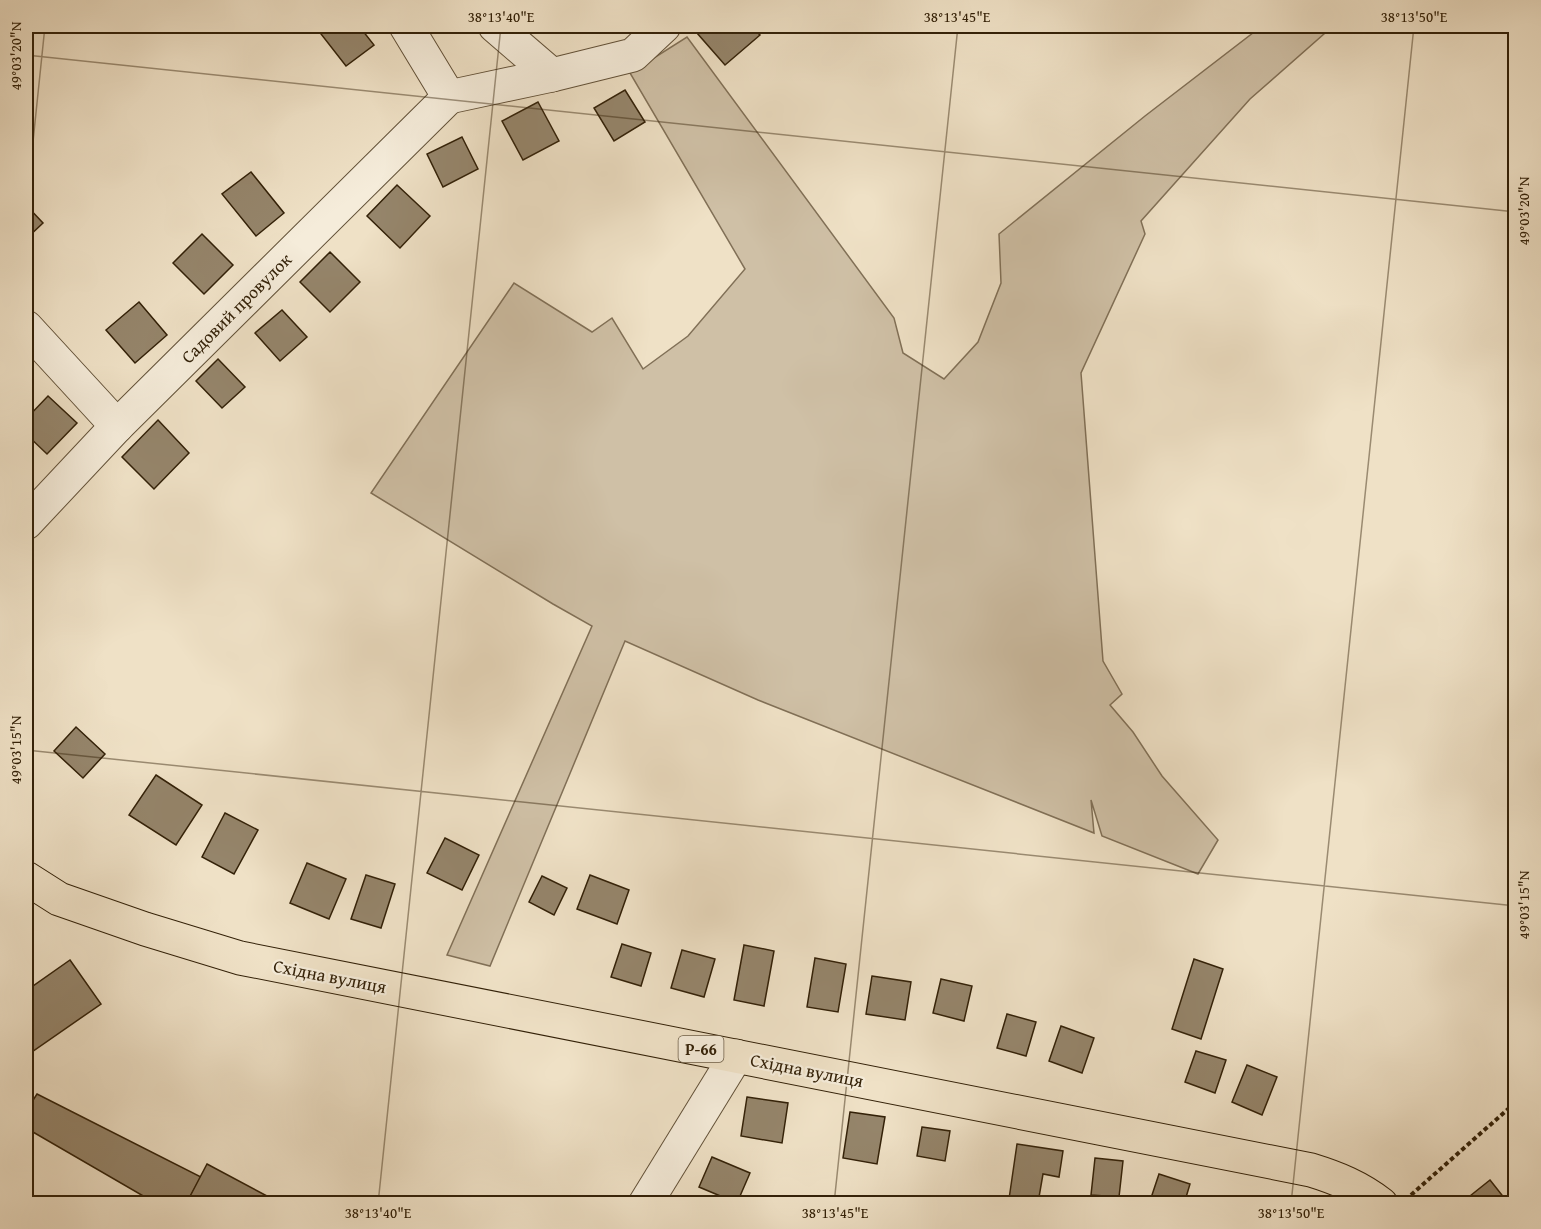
<svg xmlns="http://www.w3.org/2000/svg" width="1541" height="1229" font-family="'Gentium Book Plus',serif">
<rect width="100%" height="100%" fill="#efe1c6"/>
<filter id="stains"><feTurbulence type="fractalNoise" baseFrequency=".00333" numOctaves="4"/><feColorMatrix values="0 0 0 0 .2 0 0 0 0 .09 0 0 0 0 .02 0 0 0 .5 -.17"/></filter>
<radialGradient id="worn" r=".72"><stop offset=".6" stop-color="#630" stop-opacity="0"/><stop offset="1" stop-color="#630" stop-opacity=".3"/></radialGradient>
<path fill="#cfc0a6" stroke="#817057" stroke-width="1.5" d="M1262,26H1333L1250,99L1141,221L1145,234L1081,373L1103,661L1122,694L1110,705L1133,732L1162,776L1218,840L1198,874L1102,836L1091,800L1094,833L758,700L625,641L490,966L447,955L592,626L553,604L371,493L514,283L592,332L612,318L643,369L688,336L745,269L630,73L687,37L894,318L903,353L944,379L978,342L1001,283L999,234L1145,116Z"/>
<g fill="#95856b" stroke="#332108" stroke-width="1.5">
<path d="M333,26H359L374,45L346,66L321,34Z"/>
<path d="M706,26H751L760,35L725,65L697,33Z"/>
<path d="M625,90L645,122L614,141L594,108Z"/>
<path d="M538,102L559,141L523,160L502,121Z"/>
<path d="M462,137L478,169L443,187L427,154Z"/>
<path d="M251,172L284,213L256,236L222,194Z"/>
<path d="M397,185L430,216L400,248L367,216Z"/>
<path d="M26,205L43,223L26,239Z"/>
<path d="M202,234L233,265L204,294L173,263Z"/>
<path d="M330,252L360,282L330,312L300,282Z"/>
<path d="M139,302L167,335L135,363L106,330Z"/>
<path d="M282,310L307,337L280,361L255,333Z"/>
<path d="M218,359L245,387L222,408L196,381Z"/>
<path d="M48,396L77,423L47,454L26,434V419Z"/>
<path d="M158,420L189,453L154,489L122,457Z"/>
<path d="M26,708L33,714L26,723Z"/>
<path d="M76,727L105,754L83,778L54,751Z"/>
<path d="M156,775L202,805L176,845L129,815Z"/>
<path d="M225,813L258,830L234,874L202,857Z"/>
<path d="M445,838L479,855L462,890L427,873Z"/>
<path d="M307,863L346,879L329,919L290,903Z"/>
<path d="M366,875L395,884L381,928L351,919Z"/>
<path d="M590,875L629,890L617,924L577,909Z"/>
<path d="M542,876L567,888L554,915L529,902Z"/>
<path d="M622,944L651,953L641,986L611,977Z"/>
<path d="M744,945L774,951L764,1006L734,1000Z"/>
<path d="M682,950L715,959L704,997L671,988Z"/>
<path d="M815,958L846,964L838,1012L807,1007Z"/>
<path d="M1194,959L1223,969L1201,1039L1172,1029Z"/>
<path d="M70,960L101,1004L26,1056V991Z"/>
<path d="M872,976L911,982L905,1020L866,1014Z"/>
<path d="M941,979L972,986L964,1021L933,1013Z"/>
<path d="M1007,1014L1036,1022L1026,1056L997,1048Z"/>
<path d="M1061,1026L1094,1038L1082,1073L1049,1061Z"/>
<path d="M1196,1051L1226,1060L1215,1093L1185,1082Z"/>
<path d="M1247,1065L1277,1077L1262,1115L1232,1102Z"/>
<path d="M37,1094L201,1177L186,1204H157L26,1128V1111Z"/>
<path d="M747,1097L788,1103L782,1143L741,1136Z"/>
<path d="M850,1112L885,1117L877,1164L843,1158Z"/>
<path d="M922,1127L950,1131L945,1161L917,1156Z"/>
<path d="M1017,1144L1063,1151L1059,1177L1043,1174L1038,1203L1009,1199Z"/>
<path d="M712,1157L750,1173L737,1203L699,1187Z"/>
<path d="M1095,1158L1123,1161L1119,1197L1091,1195Z"/>
<path d="M207,1164L282,1204H186Z"/>
<path d="M1159,1174L1190,1184L1184,1204H1149Z"/>
<path d="M1490,1180L1509,1204H1460Z"/>
</g>
<g fill="none" stroke-linecap="round" stroke-linejoin="round">
<g stroke="#625138" stroke-width="35">
<g id="street">
<path d="M406,26L449,97"/>
<path d="M495,26L552,75"/>
<path d="M449,97L552,75L633,55L664,26"/>
<path d="M26,327L117,426"/>
<path d="M26,523L117,426L449,97"/>
<path d="M645,1204L736,1056"/>
</g>
</g>
<g stroke="#332108" stroke-width="35">
<path id="primary" d="M26,878L59,899L145,929L240,958L1311,1170C1337,1178 1359,1187 1381,1204"/>
</g>
<path stroke="#332108" stroke-width="4" stroke-dasharray="4.5 3" stroke-linecap="butt" d="M1411,1195L1516,1102"/>
<use href="#street" stroke="#f5ecda" stroke-width="33"/>
<use href="#primary" stroke="#efe1c6" stroke-width="33"/>
</g>
<path fill="none" stroke="#332108" stroke-width="1.5" stroke-opacity="0.45" d="M26,55L1516,212M26,209L45,26M26,750L1516,906M378,1204L501,26M834,1204L958,26M1291,1204L1414,26"/>
<g text-anchor="middle" dominant-baseline="central" stroke-width="4.5" stroke-linejoin="round" paint-order="stroke">
<rect fill="#f5ecda" stroke="#6d5e47" stroke-width="1.5" x="678.5" y="1036" width="45" height="26" rx="4.5"/>
<g font-size="16" font-weight="bold" fill="#332108">
<text x="701" y="1049">Р-66</text>
</g>
<g font-size="18" fill="#332108" stroke="#f5ecda">
<text transform="translate(236 308) rotate(-45)">Садовий провулок</text>
<text transform="translate(330 976) rotate(11)">Східна вулиця</text>
<text transform="translate(807 1070) rotate(11)">Східна вулиця</text>
</g>
</g>
<rect width="1541" height="1229" fill="none" stroke="#efe1c6" stroke-width="66"/>
<rect x="33" y="33" width="1475" height="1163" fill="none" stroke="#332108" stroke-width="2"/>
<g font-size="15" text-anchor="middle" fill="#332108">
<text x="501" y="22">38°13'40"E</text>
<text x="957" y="22">38°13'45"E</text>
<text x="1414" y="22">38°13'50"E</text>
<text transform="translate(16 56) rotate(-90)" y="5">49°03'20"N</text>
<text transform="translate(1524 211) rotate(-90)" y="5">49°03'20"N</text>
<text transform="translate(16 750) rotate(-90)" y="5">49°03'15"N</text>
<text transform="translate(1524 905) rotate(-90)" y="5">49°03'15"N</text>
<text x="378" y="1218">38°13'40"E</text>
<text x="835" y="1218">38°13'45"E</text>
<text x="1291" y="1218">38°13'50"E</text>
</g>
<rect width="100%" height="100%" filter="url(#stains)"/>
<rect width="100%" height="100%" fill="url(#worn)"/>
</svg>
